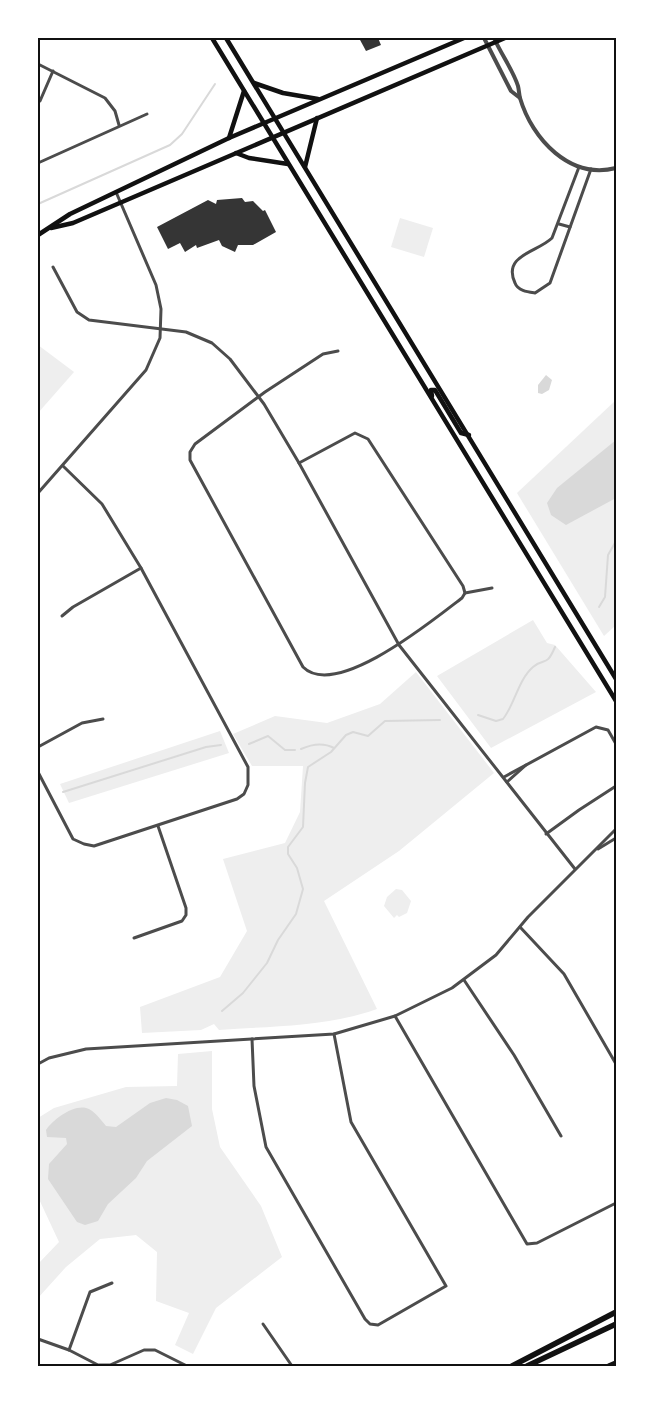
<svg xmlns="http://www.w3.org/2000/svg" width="654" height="1404" font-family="'Sofia Sans Condensed',sans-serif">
<rect width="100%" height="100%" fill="#fff"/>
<g fill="#eee">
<path d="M400,218L433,228L424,257L391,247Z"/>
<path d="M38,345L74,372L38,413Z"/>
<path d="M616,400V625L604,636L517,493Z"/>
<path d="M533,620L547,643L555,645L596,692L491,748L437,676Z"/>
<path d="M416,672L494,773L399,851L324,901L377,1009C326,1027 273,1026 219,1030L214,1024L201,1030L142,1033L140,1007L220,977L247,931L223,859L285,843L300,812L303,766H252L233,734L275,716L327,723L380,704Z"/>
<path d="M220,731L229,753L69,803L60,784Z"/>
<path d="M396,889L402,890L411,901L407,913L399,917L397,915L394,918L384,906L387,897Z"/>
<path d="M212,1051V1109L220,1147L261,1206L282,1257L216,1308L193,1354L175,1345L189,1313L156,1301L157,1252L136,1235L100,1239L66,1267L38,1298V1264L59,1242L38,1197V1118L54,1108L126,1087L177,1086L178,1054Z"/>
</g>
<g fill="#d9d9d9">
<path d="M546,375L552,380L549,390L542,394L538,393V385Z"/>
<path d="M616,440V498L566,525L551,515L547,503L557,488Z"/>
<path d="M166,1098L177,1100L188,1106L192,1126L147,1161L136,1178L108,1204L98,1221L85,1225L77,1222L48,1179L49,1164L67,1144L66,1138L47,1137L46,1130C53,1120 72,1105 86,1108C94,1110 101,1120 106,1126L116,1127L150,1103Z"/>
</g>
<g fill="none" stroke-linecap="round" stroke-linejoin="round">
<g stroke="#d9d9d9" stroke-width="2">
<path d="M38,204L170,145L182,134L215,84"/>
<path d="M599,607L605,597L608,555L616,541"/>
<path d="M478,715L496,721L503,719C515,704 518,680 533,667C545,657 546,668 555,647"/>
<path d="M249,744L268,736L285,750H295"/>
<path d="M301,749C312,744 323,742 334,748"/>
<path d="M63,792L206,747L221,745"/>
<path d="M222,1011L243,993L267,963L278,940L296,914L303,889L297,868L288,854V847L303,827L305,783L308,767L331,752L346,735L353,732L368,736L385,721L440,720"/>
</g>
</g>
<g fill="#353535">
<path d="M359,38H378L381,45L366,51Z"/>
<path d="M242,198L245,202L253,201L263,211L265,210L276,232L253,245H238L235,252L222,246L219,240L197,248L196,245L185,252L180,243L168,249L157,227L208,200L216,204L217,200Z"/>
</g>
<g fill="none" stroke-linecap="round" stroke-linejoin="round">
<g stroke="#4c4c4c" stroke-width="3">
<path d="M38,64L105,98L115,111L119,125"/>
<path d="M40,101L53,71"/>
<path d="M38,163L147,114"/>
<path d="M579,167L552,238C538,252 502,255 515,283C518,291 528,292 535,293L550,283L591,169"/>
<path d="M559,224L570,227"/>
<path d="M53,267L77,312L89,320L186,332L212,343L230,359L264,404L299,463L399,645L575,869"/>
<path d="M299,463L355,433L368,439L463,586L465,593L462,598C433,620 336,700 303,667L190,460V452L195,444L265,392L323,354L338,351"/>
<path d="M38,493L146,370L160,338L161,309L156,285L116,192"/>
<path d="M465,593L492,588"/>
<path d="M62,616L73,607L141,568"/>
<path d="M38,747L82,723L103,719"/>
<path d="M38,772L73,839L84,844L94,846L237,799L244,794L248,785V767L141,568L102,504L63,466"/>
<path d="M504,777L596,727L608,730L616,744"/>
<path d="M507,782L526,765"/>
<path d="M546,834L579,810L616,786"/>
<path d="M598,849L616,838"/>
<path d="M520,927L564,974L616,1064"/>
<path d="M134,938L182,921L186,915V908L158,826"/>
<path d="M464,980L514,1055L561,1136"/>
<path d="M395,1016L527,1244L537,1243L616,1203"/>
<path d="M252,1039L254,1086L266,1147L365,1319L370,1324L378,1325L446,1286L351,1122L334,1034"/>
<path d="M38,1064L49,1058L86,1049L334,1034L395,1016L452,988L496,955L528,917L616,829"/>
<path d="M263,1324L292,1366"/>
<path d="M38,1339L69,1350L98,1365H110L144,1350H155L187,1366"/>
<path d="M69,1350L90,1292L112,1283"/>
</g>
<g stroke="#4c4c4c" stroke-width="4">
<path d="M484,38L511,91L520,98"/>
<path d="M494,38C501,54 513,70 518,86C519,90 519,94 520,98C532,139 570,180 616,168"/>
</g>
<g stroke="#111" stroke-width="4.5">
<path d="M51,228L73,223L505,38"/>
<path d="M38,235L70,214L229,138L464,38"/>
</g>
<g stroke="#111" stroke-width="4.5">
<path d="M212,38L616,701"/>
<path d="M226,38L616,679"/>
<path d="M254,83L283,93L318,99"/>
<path d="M229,138L244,91"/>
<path d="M236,153L249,158L288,164"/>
<path d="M305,167L317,118"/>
<path d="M432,396L431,390H435L461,433L469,435"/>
</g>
<g stroke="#111" stroke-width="5.5">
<path d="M512,1366L616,1312"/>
<path d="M527,1366L616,1324"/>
<path d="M609,1366L616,1363"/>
</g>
</g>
<rect width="654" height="1404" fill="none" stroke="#ffffff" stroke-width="78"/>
<rect x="39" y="39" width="576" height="1326" fill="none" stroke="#111" stroke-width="2"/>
</svg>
